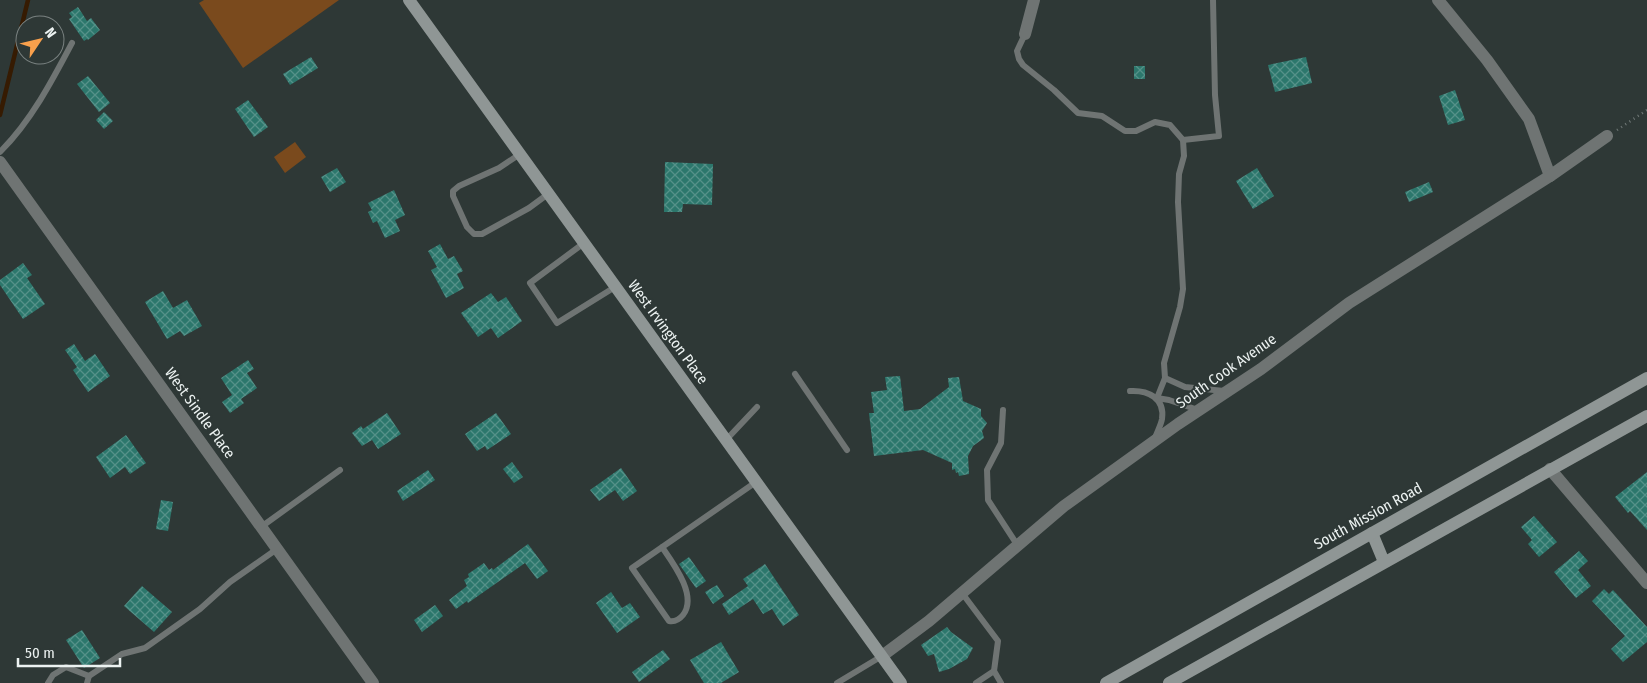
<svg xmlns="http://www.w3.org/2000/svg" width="1647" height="683" font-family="'Fira Sans Condensed',sans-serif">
<defs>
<pattern id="building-cross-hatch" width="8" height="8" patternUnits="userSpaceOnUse" patternTransform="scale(1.25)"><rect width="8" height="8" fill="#2c776c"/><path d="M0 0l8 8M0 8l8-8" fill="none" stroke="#559189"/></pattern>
</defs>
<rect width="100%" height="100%" fill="#2e3836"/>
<g fill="#7a4a1d">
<path d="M204,0H339L243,68L199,3Z"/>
<path d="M295,142L306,157L285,173L274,157Z"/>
</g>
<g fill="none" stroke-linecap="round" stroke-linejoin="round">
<path stroke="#361b02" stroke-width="4.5" d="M0,115L28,0"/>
</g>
<g fill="url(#building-cross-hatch)">
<path d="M78,7L87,21L91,18L100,30L88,40L87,39L84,41L69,19L72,17L69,13Z"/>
<path d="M311,57L318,68L290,85L283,74Z"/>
<path d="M1306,57L1312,83L1275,92L1268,65Z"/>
<rect x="1134" y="66" width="11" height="13"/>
<path d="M88,76L110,103L99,112L77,84Z"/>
<path d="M1455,90L1465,120L1448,125L1439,96Z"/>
<path d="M248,100L268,127L254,137L235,109Z"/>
<path d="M104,112L113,121L104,129L96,120Z"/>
<path d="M665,162L713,164L712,205L683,204L682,212H664Z"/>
<path d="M337,168L346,182L330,192L321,177Z"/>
<path d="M1257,168L1274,196L1253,209L1236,181Z"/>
<path d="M1429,182L1433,192L1409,202L1405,192Z"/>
<path d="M394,190L405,215L395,220L400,231L385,238L377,221L373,223L368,212L372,210L368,203Z"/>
<path d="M440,244L448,259L454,256L463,271L457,274L464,288L446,298L431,270L437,267L428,251Z"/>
<path d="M23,263L32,275L27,278L45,304L23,319L0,285V280Z"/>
<path d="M163,291L173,308L187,300L202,326L184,336L180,331L167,339L145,302Z"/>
<path d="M491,293L498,302L506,297L522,321L498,338L491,328L478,337L461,313Z"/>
<path d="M74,344L85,361L95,354L110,376L88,392L73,370L77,367L65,350Z"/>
<path d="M248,360L254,369L247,373L257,388L241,399L244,403L230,413L222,402L232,395L221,378Z"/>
<path d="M900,376L904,411L920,409L949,387L948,378L959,377L963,401L981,409V416L987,423L982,431L984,438L973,446L968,456L969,474L959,476L958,472L956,473L955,469L952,470V463L923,450L874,456L869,413H874L871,392L887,390L885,377Z"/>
<path d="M387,413L401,434L378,449L372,440L362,446L352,433L361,426L363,429Z"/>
<path d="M496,413L511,434L487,450L485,446L477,451L465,434Z"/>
<path d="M126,435L146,463L130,474L125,467L110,478L96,457Z"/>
<path d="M512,462L523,477L514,483L503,469Z"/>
<path d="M621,468L637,491L623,501L615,490L599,501L590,490Z"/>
<path d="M428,470L435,480L403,501L397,491Z"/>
<path d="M1647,472V530L1630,511L1628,513L1615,497Z"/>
<path d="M161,500L173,502L168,531L156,529Z"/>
<path d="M1534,516L1557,542L1539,557L1528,544L1532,540L1521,527Z"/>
<path d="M528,544L548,571L537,579L525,563L468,603L467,601L456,609L449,600L467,586L464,580L469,577L468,574L484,563L489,570L492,568L493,570Z"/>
<path d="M1579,551L1588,561L1578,570L1591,586L1576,598L1554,572Z"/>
<path d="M689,557L706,581L696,588L679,564Z"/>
<path d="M765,564L799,615L783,626L772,609L763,614L753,599L729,615L722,604L748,586L743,579Z"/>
<path d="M717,585L724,596L713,604L705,592Z"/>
<path d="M142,586L172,612L154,632L124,606Z"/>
<path d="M1604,589L1609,594L1613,590L1647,627V642L1623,662L1611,649L1625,636L1592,601Z"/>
<path d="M611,592L622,608L630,603L640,617L617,633L596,603Z"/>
<path d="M435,605L443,616L422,632L414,620Z"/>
<path d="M947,627L951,632L973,648L967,659L949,669L939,672L934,654L928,656L921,645Z"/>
<path d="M82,630L100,658L84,668L66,640Z"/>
<path d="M721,642L739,672L721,683H704L690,660Z"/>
<path d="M663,650L670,659L639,682L632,672Z"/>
</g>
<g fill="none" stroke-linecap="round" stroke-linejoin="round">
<path stroke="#717978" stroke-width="2.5" stroke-dasharray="1 4" stroke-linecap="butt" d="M1617,130L1647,110"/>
<g stroke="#6f7473" stroke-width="6">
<path d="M1025,34L1017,51L1019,59L1023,65L1054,90L1078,113L1102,116L1125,131H1136L1155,122L1170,125L1183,140"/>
<path d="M0,152C31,121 52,81 72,43"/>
<path d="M520,154L499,168L459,186L453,191V196L467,227L474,234H482L529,208L548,194"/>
<path d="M584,243L530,283L557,323L615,287"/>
<path d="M795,374L847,450"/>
<path d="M1165,378L1164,363L1180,307L1183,289L1178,202L1179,174L1184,156L1183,140L1219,136L1215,95L1213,0"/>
<path d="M1130,391C1148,390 1165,398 1162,419C1161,425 1157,432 1155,438"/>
<path d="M1003,410L1001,443L987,470L988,500L1018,546"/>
<path d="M1198,410L1169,400L1157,398L1165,378L1185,387L1224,391"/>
<path d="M726,440L757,407"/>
<path d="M261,527L340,470"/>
<path d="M662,547C673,563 698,596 683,615C679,620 675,622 669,621L632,568L756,482"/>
<path d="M962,593L998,641L994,671L1001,683"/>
<path d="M48,683L53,675L66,667L89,676"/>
<path d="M87,683L89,676L122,654L145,648L200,609L230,582L277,549"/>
<path d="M837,683L882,656"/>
<path d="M976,683L994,671"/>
</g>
<g stroke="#6f7473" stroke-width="12">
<path d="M1438,0L1487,60L1529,119L1550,176"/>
<path d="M1025,34L1034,0"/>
<path d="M0,162L373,683"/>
<path d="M1550,469L1647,583"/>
<path d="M882,656L929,621L1064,506L1178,424L1261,369L1349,303L1550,176L1607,136"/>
</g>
<g stroke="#8f9695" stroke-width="12">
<path d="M409,0L901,683"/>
<path d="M1372,533L1384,562"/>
<path d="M1106,683L1647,378"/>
<path d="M1169,683L1647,416"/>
</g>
</g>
<g text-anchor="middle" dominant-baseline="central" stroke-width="4" stroke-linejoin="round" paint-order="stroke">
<g font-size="15" fill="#ecf2f1" stroke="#2e3836">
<text transform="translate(668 332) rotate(54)">West Irvington Place</text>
<text transform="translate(1226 371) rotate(-35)">South Cook Avenue</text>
<text transform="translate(200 413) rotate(54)">West Sindle Place</text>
<text transform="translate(1368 516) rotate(-29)">South Mission Road</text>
</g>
</g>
<g transform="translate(40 40) rotate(55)"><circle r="24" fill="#2e3836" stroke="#7a8281"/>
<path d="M0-4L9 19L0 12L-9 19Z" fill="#f9a04c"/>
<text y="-8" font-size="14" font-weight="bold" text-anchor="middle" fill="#ecf2f1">N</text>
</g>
<path d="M18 658v8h102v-8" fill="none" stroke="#ecf2f1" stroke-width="2.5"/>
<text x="25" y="658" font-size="15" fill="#ecf2f1" stroke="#2e3836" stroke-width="4" paint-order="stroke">50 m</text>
</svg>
